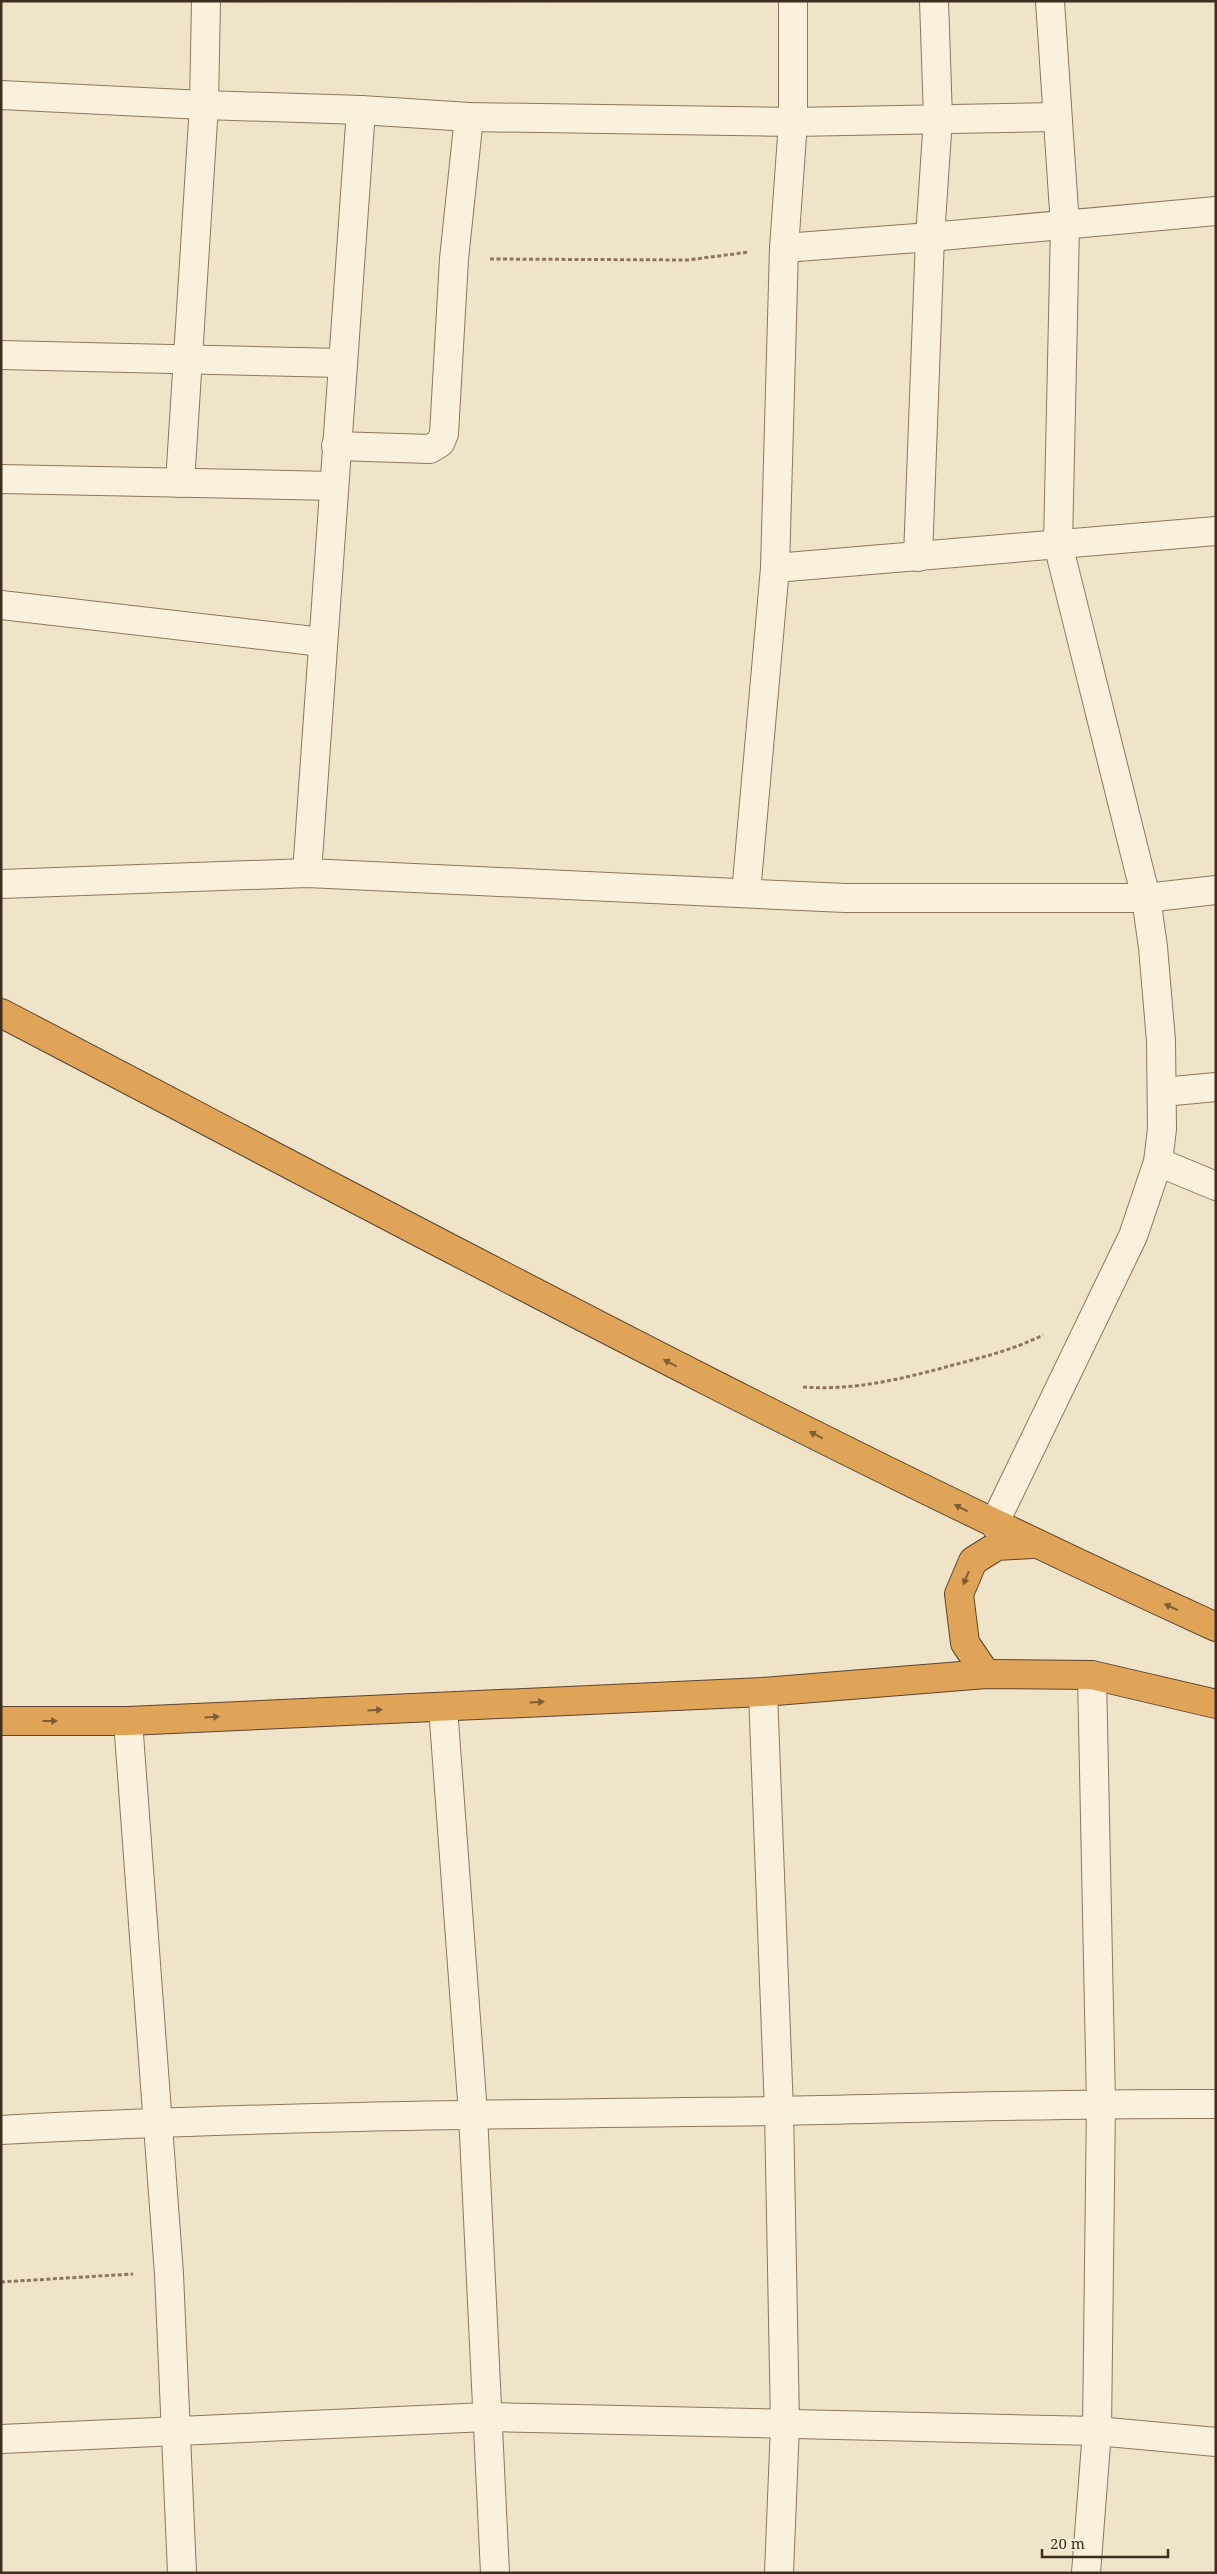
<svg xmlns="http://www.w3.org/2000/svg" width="1217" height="2574" font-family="'Noto Serif',serif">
<defs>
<pattern id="sand-dots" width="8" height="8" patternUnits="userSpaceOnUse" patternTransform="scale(1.25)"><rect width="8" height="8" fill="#ecd9a5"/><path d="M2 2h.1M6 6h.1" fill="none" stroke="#cbbb8e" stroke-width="1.8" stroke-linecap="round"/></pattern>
</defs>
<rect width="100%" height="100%" fill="#f0e4c8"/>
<path fill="url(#sand-dots)" d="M169,1H988L247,3Z"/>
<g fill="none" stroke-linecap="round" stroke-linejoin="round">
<g stroke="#8d765c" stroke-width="30">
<g id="street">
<path d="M1,95L204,105L361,110L469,117L793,122L1057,117"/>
<path d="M784,248L930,237L1216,211"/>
<path d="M1,355L341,363"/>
<path d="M336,446L430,449L440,443L444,434L454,259L469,117"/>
<path d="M1,479L334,486"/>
<path d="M180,483L204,105L206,1"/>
<path d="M918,557L930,237L938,118L934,1"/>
<path d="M775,568L1216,531"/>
<path d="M1,605L322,642"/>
<path d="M307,873L361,110"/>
<path d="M1,884L307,873L845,898H1146L1216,890"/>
<path d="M746,893L775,568L784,248L793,122V1"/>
<path d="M1163,1092L1216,1087"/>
<path d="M1158,1162L1216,1186"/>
<path d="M994,1524L1133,1236L1158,1162L1162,1129L1161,1041L1153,947L1146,898L1058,544L1065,226L1050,1"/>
<path d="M763,1692L779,2111L785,2424L779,2573"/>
<path d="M443,1707L473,2114L495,2573"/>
<path d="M128,1721L169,2274L182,2573"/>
<path d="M1,2130C259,2116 518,2114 776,2111C923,2108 1069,2103 1216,2104"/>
<path d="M1,2439L487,2417L1097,2431L1216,2442"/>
<path d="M1086,2573L1097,2431L1101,2103L1092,1675"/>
</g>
</g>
<g stroke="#5b4430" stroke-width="30">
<g id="highway">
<path d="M1,1013C403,1223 803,1439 1216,1627"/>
<path d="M986,1674L965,1643L959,1594L973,1561L997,1546L1032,1544"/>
<path d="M1,1721H128L763,1692L986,1674L1092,1675L1216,1704"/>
</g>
</g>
<g stroke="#8d765c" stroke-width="3" stroke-dasharray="4 2.5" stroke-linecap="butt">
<path d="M490,259L688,260L749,252"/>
<path d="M803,1387C855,1391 906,1378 957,1364C987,1356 1015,1349 1043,1335"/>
<path d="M1,2282L133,2274"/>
</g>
<use href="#street" stroke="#faf1dc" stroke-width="28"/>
<use href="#highway" stroke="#e0a458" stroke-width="28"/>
</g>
<defs><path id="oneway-solid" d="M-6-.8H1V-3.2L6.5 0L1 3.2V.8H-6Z" transform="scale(1.25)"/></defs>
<g fill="#7e5d36">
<use href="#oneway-solid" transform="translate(670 1363) rotate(-153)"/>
<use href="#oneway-solid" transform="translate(816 1435) rotate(-153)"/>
<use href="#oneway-solid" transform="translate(961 1508) rotate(-153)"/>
<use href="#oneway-solid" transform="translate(966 1578) rotate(112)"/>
<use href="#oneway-solid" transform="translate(1171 1607) rotate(-155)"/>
<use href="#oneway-solid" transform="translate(537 1702) rotate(-3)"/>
<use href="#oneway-solid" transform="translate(375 1710) rotate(-3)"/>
<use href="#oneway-solid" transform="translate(212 1717) rotate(-3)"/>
<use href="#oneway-solid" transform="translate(50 1721)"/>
</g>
<rect width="1217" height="2574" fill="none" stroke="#3d2e20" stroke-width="5"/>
<path d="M1042 2549v8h126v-8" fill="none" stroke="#3d2e20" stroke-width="2.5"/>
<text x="1050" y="2549" font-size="15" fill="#3d2e20" stroke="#f7eed8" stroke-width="4" paint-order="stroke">20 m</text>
</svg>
